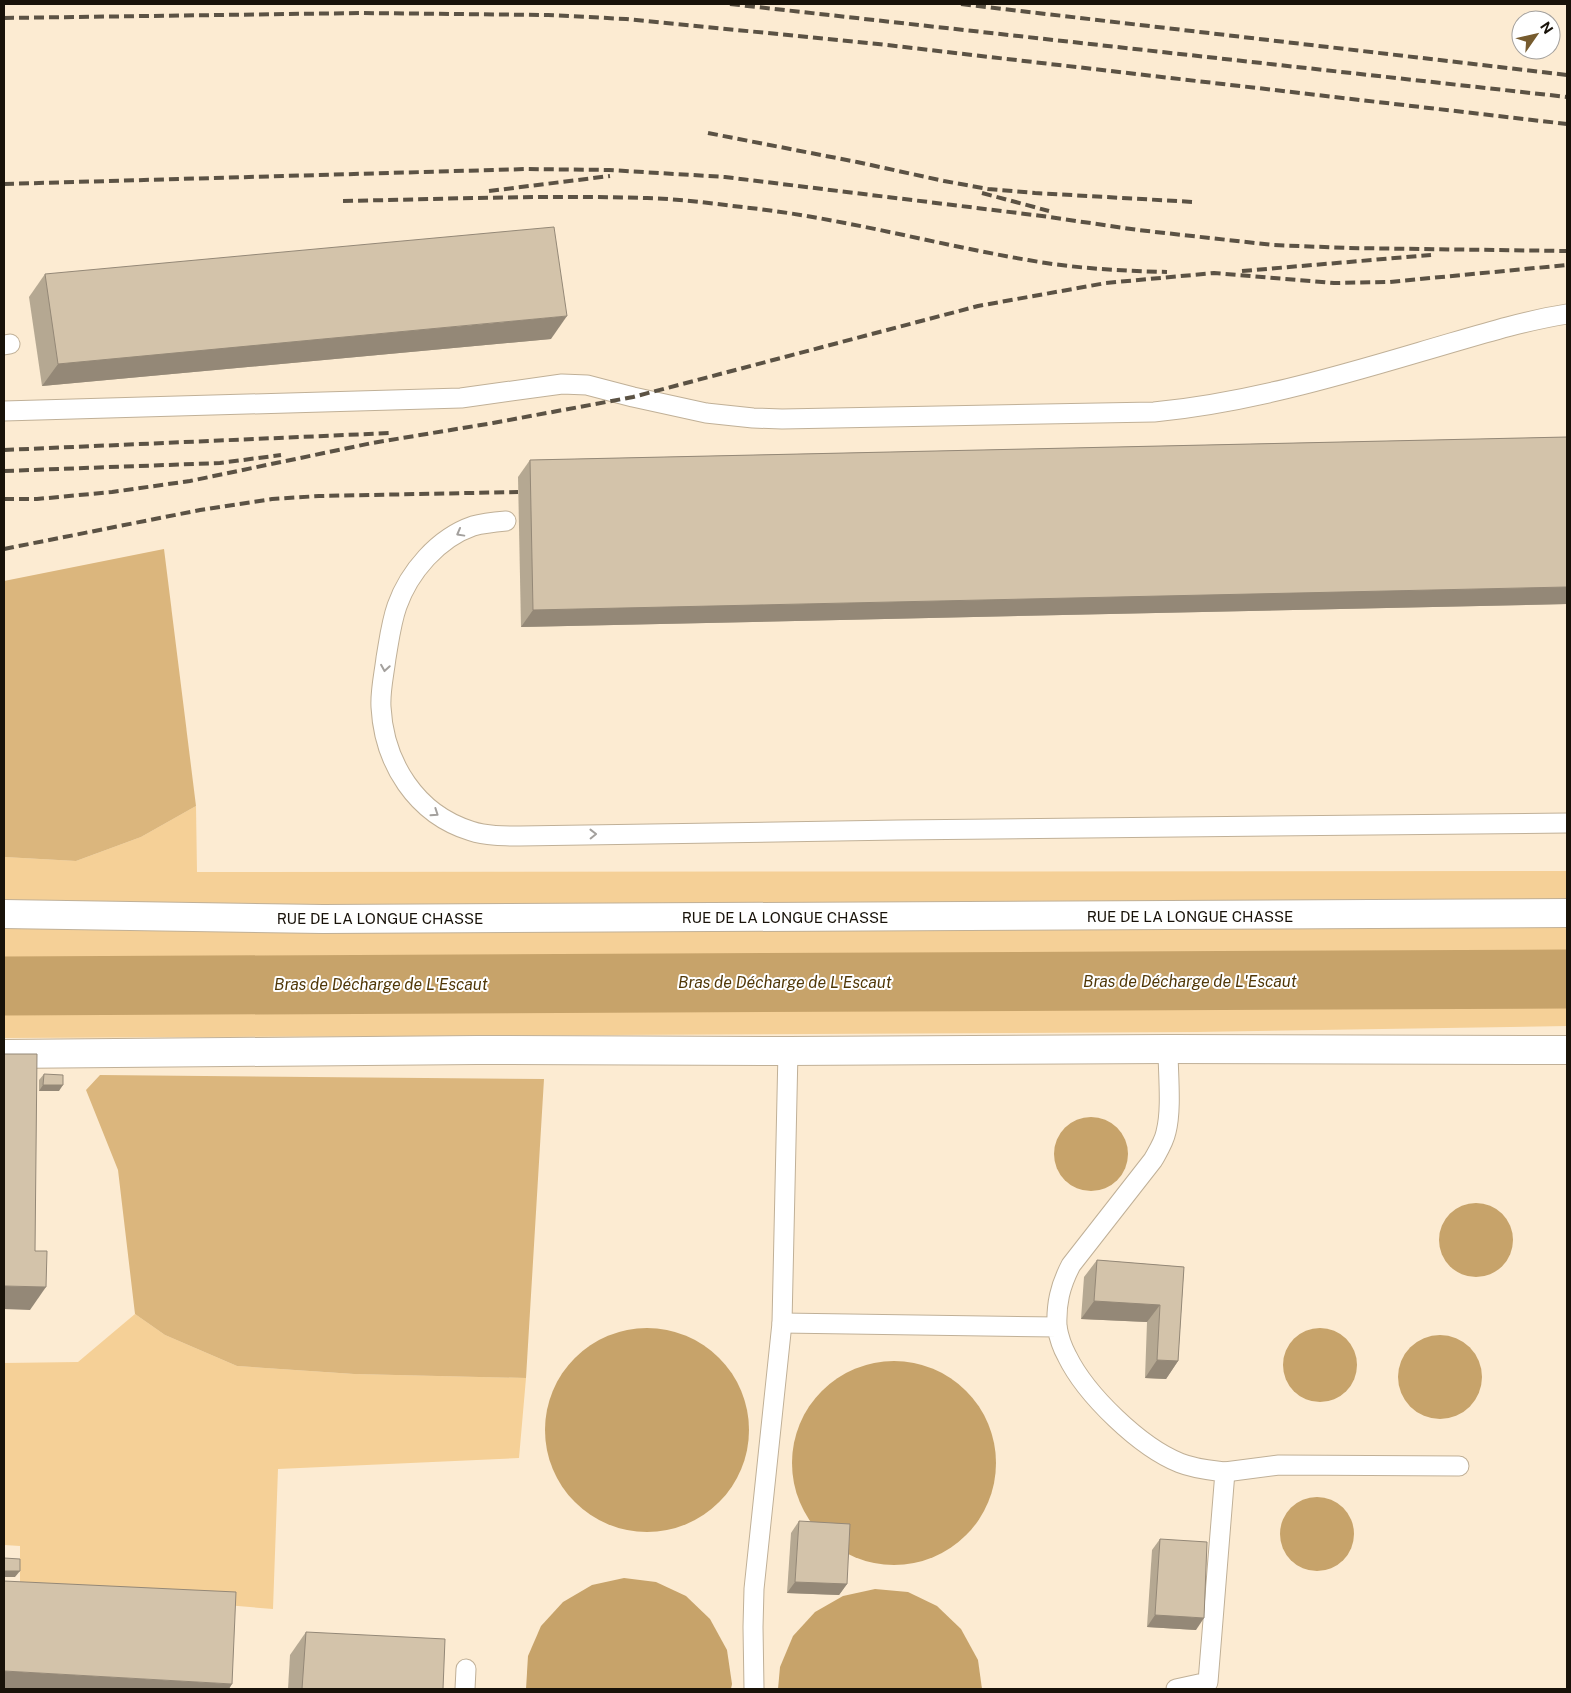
<svg xmlns="http://www.w3.org/2000/svg" width="1571" height="1693" font-family="'Public Sans',sans-serif">
<rect width="100%" height="100%" fill="#fcebd2"/>
<g fill="#f5d097">
<path d="M196,806L197,872L1567,871V1026L1197,1032L4,1038V857L76,861L141,837Z"/>
<path d="M135,1314L165,1335L237,1366L354,1374L526,1378L519,1458L278,1469L273,1609L20,1588V1546L4,1545V1363L78,1362Z"/>
</g>
<g fill="#dbb67d">
<path d="M164,549L196,806L141,837L76,861L4,857V581Z"/>
<path d="M100,1075L544,1079L526,1378L354,1374L237,1366L165,1335L135,1314L118,1170L86,1090Z"/>
</g>
<g fill="#c7a36a">
<circle cx="1091" cy="1154" r="37"/>
<circle cx="1476" cy="1240" r="37"/>
<circle cx="647" cy="1430" r="102"/>
<circle cx="1320" cy="1365" r="37"/>
<circle cx="1440" cy="1377" r="42"/>
<circle cx="894" cy="1463" r="102"/>
<circle cx="1317" cy="1534" r="37"/>
<path d="M624,1578L656,1582L686,1596L710,1619L727,1650L732,1684L731,1689H526L528,1656L541,1626L563,1602L592,1585Z"/>
<path d="M875,1589L908,1592L937,1606L961,1629L978,1660L982,1689H778L780,1667L793,1636L815,1612L843,1596Z"/>
</g>
<g fill="none" stroke-linecap="round" stroke-linejoin="round">
<path stroke="#c7a36a" stroke-width="59" d="M4,986L1567,979"/>
<g stroke="#c0b097" stroke-width="21">
<g id="lane">
<path d="M4,345L10,344"/>
<path d="M4,411L461,398L562,384L587,385L633,397L706,413L753,418L782,419L1154,412C1245,403 1332,378 1420,352C1469,338 1517,322 1567,314"/>
<path d="M506,521C495,522 484,523 473,526C438,538 409,572 397,606C391,623 389,641 386,658C384,675 380,691 381,707C384,763 416,814 471,831C486,836 504,836 520,836L898,830L1567,823"/>
<path d="M782,1323L1057,1327C1059,1338 1062,1347 1067,1356C1086,1395 1140,1447 1180,1463C1195,1469 1209,1470 1225,1472L1208,1682L1176,1689"/>
<path d="M1057,1327C1056,1304 1060,1286 1071,1265L1153,1160C1158,1151 1164,1142 1166,1132C1172,1109 1168,1074 1168,1049"/>
<path d="M1225,1472L1279,1465L1459,1466"/>
<path d="M465,1689L466,1669"/>
<path d="M754,1689L753,1627L754,1589L782,1323L788,1051"/>
</g>
</g>
<g stroke="#c0b097" stroke-width="30">
<g id="street">
<path d="M4,914L323,919L1567,913"/>
<path d="M4,1054L477,1050L788,1051L1168,1049L1567,1050"/>
</g>
</g>
<use href="#lane" stroke="#fff" stroke-width="19"/>
<use href="#street" stroke="#fff" stroke-width="28"/>
<g stroke="#5b5244" stroke-width="4" stroke-dasharray="10 5" stroke-linecap="butt">
<path d="M730,4L1567,97"/>
<path d="M961,4L1567,75"/>
<path d="M4,18L361,13L548,15L626,19L878,44L1567,124"/>
<path d="M708,133L857,162L944,181L988,189L1035,193L1194,202"/>
<path d="M4,184L528,169L609,170L725,177L1042,216L1138,230L1273,245L1348,248L1567,251"/>
<path d="M489,191L610,176"/>
<path d="M982,193L1049,211"/>
<path d="M343,201C445,199 546,195 647,198C685,199 722,205 759,209C856,221 950,248 1046,263C1086,269 1126,271 1167,272"/>
<path d="M1242,271L1431,255"/>
<path d="M4,450L391,433"/>
<path d="M4,471L220,463L281,455"/>
<path d="M4,499H37L112,492L190,481L372,443L493,423L633,397L978,306L1106,283L1214,273L1334,283L1389,282L1567,265"/>
<path d="M4,549L200,510L272,499L319,496L518,492"/>
</g>
</g>
<g fill="#b5a892">
<path d="M45,274L551,339L42,386L29,297Z"/>
<path d="M1567,437V604L521,627L518,477L530,460Z"/>
<path d="M44,1074L59,1091H39V1080Z"/>
<path d="M1097,1260L1184,1267L1178,1361L1166,1379L1145,1378L1147,1322L1081,1319L1084,1277Z"/>
<path d="M799,1521L847,1584L839,1595L787,1593L791,1533Z"/>
<path d="M1160,1539L1196,1630L1147,1627L1152,1550Z"/>
<path d="M306,1632L443,1689H288L290,1655Z"/>
</g>
<g fill="#948877">
<path d="M567,316L551,339L42,386L58,364Z"/>
<path d="M1567,587V604L521,627L533,610Z"/>
<path d="M43,1085H63L59,1091H39Z"/>
<path d="M4,1286L46,1287L30,1310L4,1309Z"/>
<path d="M1094,1301L1160,1305L1147,1322L1081,1319Z"/>
<path d="M1157,1360L1178,1361L1166,1379L1145,1378Z"/>
<path d="M4,1571H20L15,1577H4Z"/>
<path d="M795,1582L847,1584L839,1595L787,1593Z"/>
<path d="M1155,1615L1204,1618L1196,1630L1147,1627Z"/>
<path d="M4,1671L232,1684L229,1689H4Z"/>
</g>
<g fill="#d3c3aa" stroke="#948877">
<path d="M554,227L567,316L58,364L45,274Z"/>
<path d="M1567,437V587L533,610L530,460Z"/>
<path d="M4,1054H37L35,1251H47L46,1287L4,1286Z"/>
<path d="M44,1074L63,1075V1085H43Z"/>
<path d="M1097,1260L1184,1267L1178,1361L1157,1360L1160,1305L1094,1301Z"/>
<path d="M799,1521L850,1524L847,1584L795,1582Z"/>
<path d="M1160,1539L1207,1542L1204,1618L1155,1615Z"/>
<path d="M4,1558L20,1559V1571H4Z"/>
<path d="M4,1581L236,1592L232,1684L4,1671Z"/>
<path d="M306,1632L445,1639L443,1689H302Z"/>
</g>
<defs><path id="oneway-chevron" d="M-2-3.5L2.5 0L-2 3.5" fill="none" stroke-width="1.6" stroke-linecap="round" stroke-linejoin="round" transform="scale(1.25)"/></defs>
<g stroke="#a3a09d">
<use href="#oneway-chevron" transform="translate(460 533) rotate(151)"/>
<use href="#oneway-chevron" transform="translate(385 668) rotate(99)"/>
<use href="#oneway-chevron" transform="translate(435 813) rotate(34)"/>
<use href="#oneway-chevron" transform="translate(593 834) rotate(-1)"/>
</g>
<g text-anchor="middle" dominant-baseline="central" stroke-width="4" stroke-linejoin="round" paint-order="stroke">
<g font-size="15" fill="#181209" stroke="#fff">
<text x="1190" y="916">RUE DE LA LONGUE CHASSE</text>
<text x="785" y="917">RUE DE LA LONGUE CHASSE</text>
<text x="380" y="918">RUE DE LA LONGUE CHASSE</text>
</g>
<g font-size="16" font-style="italic" fill="#503707" stroke="#fff">
<text x="1190" y="981">Bras de Décharge de L'Escaut</text>
<text x="785" y="982">Bras de Décharge de L'Escaut</text>
<text x="381" y="984">Bras de Décharge de L'Escaut</text>
</g>
</g>
<rect width="1571" height="1693" fill="none" stroke="#181209" stroke-width="10"/>
<g transform="translate(1536 35) rotate(56)"><circle r="24" fill="#ffffff" stroke="#a3a09d"/>
<path d="M0-4L9 19L0 12L-9 19Z" fill="#765b2e"/>
<text y="-8" font-size="14" font-weight="bold" text-anchor="middle" fill="#181209">N</text>
</g>
</svg>
